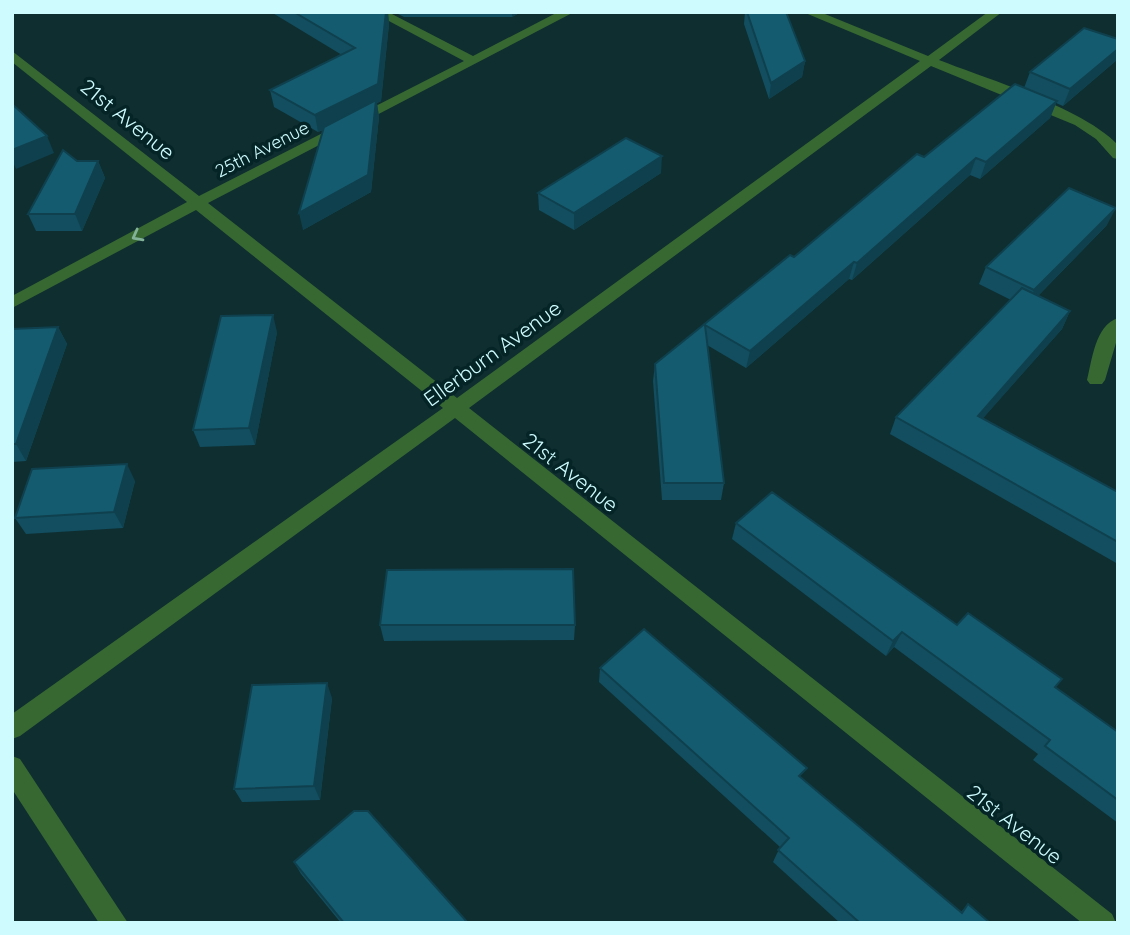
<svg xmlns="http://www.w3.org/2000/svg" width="1130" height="935" font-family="Quicksand,sans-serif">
<rect width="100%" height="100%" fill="#0f2e30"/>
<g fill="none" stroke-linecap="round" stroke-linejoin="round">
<g fill="#376831" fill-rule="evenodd">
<path d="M372,12H388L473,56L558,12H574L208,203L457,398L920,61L803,12H820L928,56L988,12H1002L939,60C987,79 1084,108 1118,145V159L1113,158L1096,139L1075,125L931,66L469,408L1112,914L1116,923H1082L455,418L20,736L12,739V714L443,408L196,210L12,308V296L187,202L12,62V51L199,196L464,61Z"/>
<path d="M1118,318V336L1105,380L1102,384H1090L1087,380C1092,361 1095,325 1118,318Z"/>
</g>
<path fill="#376831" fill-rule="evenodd" d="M12,756L20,759L128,923H99L12,789Z"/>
</g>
<g fill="#124e5f">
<path d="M271,12H388L389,24L381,101L377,103L379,117L371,192L303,230L323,130L318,132L274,107L270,90L342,55Z"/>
<path d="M394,12H521L512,17H404Z"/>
<path d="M745,12H786L805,61L802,77L769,99L744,24Z"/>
<path d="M1118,39V59L1063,106L1056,103L1050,118L980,179L970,175L852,280L849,279L746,368L707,345L724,483L721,500H662L653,381L655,364L794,257L1024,88L1030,72Z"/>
<path d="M77,161H98L105,178L82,231H36L28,214Z"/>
<path d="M661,173L574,230L539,210L538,193Z"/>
<path d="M1107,225L1038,296L1070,311L1062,329L983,418L1118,492V564L890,434L896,417L1011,300L979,284L986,267Z"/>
<path d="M58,327L67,344L26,461L12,462V329Z"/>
<path d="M277,332L255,445L200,447L193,430Z"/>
<path d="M135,481L123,528L26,534L15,518Z"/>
<path d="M736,523L957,625L1055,687L1118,732V823L1033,760L1038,754L894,647L886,656L732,539Z"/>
<path d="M380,625H575L574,640L384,641Z"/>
<path d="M600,668L802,779L961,912L968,904L990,923H840L773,862L780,847L599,682Z"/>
<path d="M332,698L320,800L242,802L234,789Z"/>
<path d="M294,862L468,923H341L301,874Z"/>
</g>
<g fill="#0f404e">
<path d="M386,12H388L389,24L381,101L377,103L379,117L371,192L303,230L299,213L376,103L318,132L315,115Z"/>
<path d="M512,12H521L512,17Z"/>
<path d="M1118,49V59L1063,106L1070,89Z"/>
<path d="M805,61L802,77L769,99L771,83Z"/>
<path d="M1057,101L1050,118L980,179L986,162Z"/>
<path d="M47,136L54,153L16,169L12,160V150Z"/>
<path d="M662,156L661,173L574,230V213Z"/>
<path d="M976,158L970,175L852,280L857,263Z"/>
<path d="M98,161L105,178L82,231L75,214Z"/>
<path d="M1116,208L1107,225L1027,307L1034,290Z"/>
<path d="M854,262L849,279L746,368L750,351Z"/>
<path d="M1070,311L1062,329L970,433L978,416Z"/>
<path d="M273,315L277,332L255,445L249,428Z"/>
<path d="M58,327L67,344L26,461L16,444Z"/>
<path d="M127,464L135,481L123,528L114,512Z"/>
<path d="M902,632L894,647L886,656L893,641Z"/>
<path d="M327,683L332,698L320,800L314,786Z"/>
</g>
<g fill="#155b6f" stroke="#0f404e" stroke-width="2">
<path d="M294,12H386L378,84L315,115L270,90L355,48Z"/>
<path d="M747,12H786L805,61L771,83Z"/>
<path d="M1084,28L1118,39V49L1070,89L1030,72Z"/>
<path d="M1015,84L1057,101L986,162L976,158L857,263L854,262L750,351L705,325L724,483H664L655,364L790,255L794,257L917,154L924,157Z"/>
<path d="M376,100L368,175L299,213L324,127Z"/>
<path d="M12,104L47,136L12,150Z"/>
<path d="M626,138L662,156L574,213L538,193Z"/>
<path d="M63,150L77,161H98L75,214H28Z"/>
<path d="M1069,188L1116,208L1034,290L986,267Z"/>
<path d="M1022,288L1070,311L978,416L1118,492V542L896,417Z"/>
<path d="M273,315L249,428L193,430L221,316Z"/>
<path d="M58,327L16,444H12V329Z"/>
<path d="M127,464L114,512L15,518L32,469Z"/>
<path d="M772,492L957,625L968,613L1062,679L1055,687L1118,732V800L1045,746L1050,740L902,632L893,641L736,523Z"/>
<path d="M573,569L575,625H380L387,570Z"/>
<path d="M644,629L807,768L799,776L962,913L968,904L990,923H860L778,850L789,838L600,668Z"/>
<path d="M327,683L314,786L234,789L252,685Z"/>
<path d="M354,811H368L468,923H344L294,862Z"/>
</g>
<defs><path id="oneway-chevron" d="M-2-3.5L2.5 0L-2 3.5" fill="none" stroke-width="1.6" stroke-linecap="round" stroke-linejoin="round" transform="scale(1.75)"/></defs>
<use stroke="#82b298" href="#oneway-chevron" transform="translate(137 236) rotate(152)"/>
<g text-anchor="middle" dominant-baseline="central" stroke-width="7" stroke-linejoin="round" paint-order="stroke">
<g font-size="18" fill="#cefbfe" stroke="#042426">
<text transform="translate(262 149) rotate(-27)">25th Avenue</text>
</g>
<g font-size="21" fill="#cefbfe" stroke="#042426">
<text transform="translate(128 119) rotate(39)">21st Avenue</text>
<text transform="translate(492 353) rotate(-36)">Ellerburn Avenue</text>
<text transform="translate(571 472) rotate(38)">21st Avenue</text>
<text transform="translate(1015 824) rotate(38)">21st Avenue</text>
</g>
</g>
<rect width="1130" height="935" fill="none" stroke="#cefbfe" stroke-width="28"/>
</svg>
